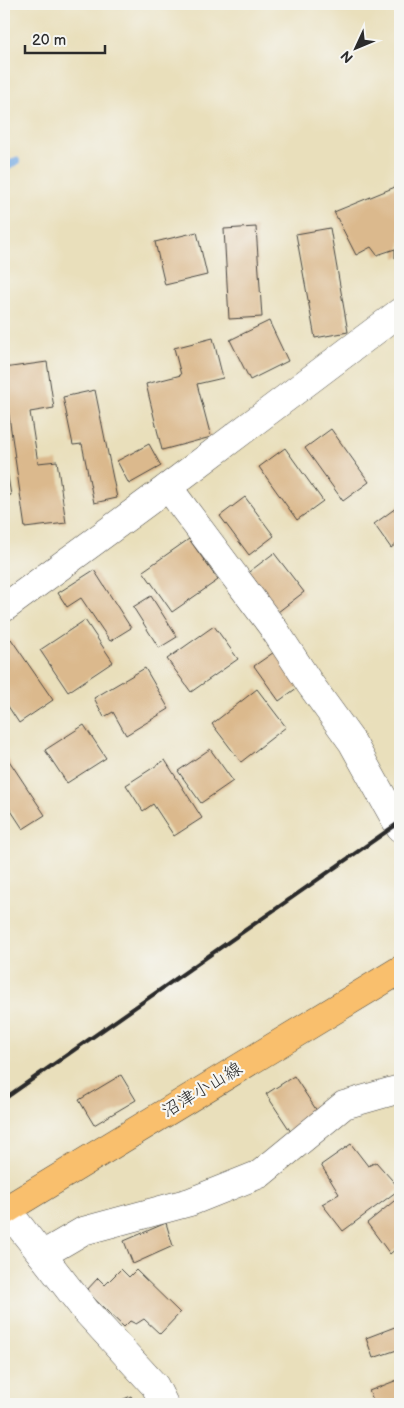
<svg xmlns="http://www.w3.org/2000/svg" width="404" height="1408" font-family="'Balsamiq Sans','Klee One',sans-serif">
<rect width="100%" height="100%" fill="#f6f6f2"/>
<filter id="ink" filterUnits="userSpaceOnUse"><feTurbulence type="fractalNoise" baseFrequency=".02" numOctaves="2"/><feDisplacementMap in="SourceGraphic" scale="10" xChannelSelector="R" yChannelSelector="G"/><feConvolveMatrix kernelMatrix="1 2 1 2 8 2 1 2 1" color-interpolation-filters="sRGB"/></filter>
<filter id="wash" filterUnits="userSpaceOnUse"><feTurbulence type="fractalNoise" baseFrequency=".0096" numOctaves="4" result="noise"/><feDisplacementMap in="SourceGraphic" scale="20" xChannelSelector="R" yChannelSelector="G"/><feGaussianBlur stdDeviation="1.12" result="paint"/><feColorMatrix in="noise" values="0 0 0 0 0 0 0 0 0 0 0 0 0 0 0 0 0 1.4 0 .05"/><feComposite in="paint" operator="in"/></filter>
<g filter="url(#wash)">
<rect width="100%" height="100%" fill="#e9dfbb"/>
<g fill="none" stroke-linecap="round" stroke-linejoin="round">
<path stroke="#76aae3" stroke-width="8" d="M4,169L16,161"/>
</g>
<g id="blocks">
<g fill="#dbb98d">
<path d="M400,185V256L395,258V249L377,255L371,247L356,255L334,212Z"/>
<path d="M256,227L262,317L229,319L224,229Z"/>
<path d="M330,228L348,332L315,338L296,234Z"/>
<path d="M197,232L207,275L165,285L155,242Z"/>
<path d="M269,321L288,361L250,380L230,340Z"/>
<path d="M213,338L223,378L197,384L211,437L162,450L146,384L181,375L174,348Z"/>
<path d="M47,362L54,408L30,412L38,463L57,461L66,523L25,528L4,381V368Z"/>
<path d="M95,390L117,498L94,503L82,444L73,445L63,397Z"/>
<path d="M331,429L369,482L343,501L305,448Z"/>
<path d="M149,444L161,466L129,484L117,461Z"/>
<path d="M285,448L323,501L297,520L259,467Z"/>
<path d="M4,453L11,495L4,496Z"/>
<path d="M245,497L274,536L249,555L220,516Z"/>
<path d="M400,505V541L391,548L374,524Z"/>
<path d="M189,539L218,580L172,612L143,571Z"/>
<path d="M274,553L304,592L278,612L249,572Z"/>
<path d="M94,570L131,628L110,641L81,598L67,607L58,593Z"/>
<path d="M151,596L177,637L159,648L133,607Z"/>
<path d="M85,620L113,662L68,692L40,650Z"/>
<path d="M214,626L238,659L191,692L167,659Z"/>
<path d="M11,639L53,700L19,723L4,700V644Z"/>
<path d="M280,648L305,682L279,701L254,666Z"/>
<path d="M145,668L169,709L126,735L113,712L104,717L94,698Z"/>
<path d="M257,689L286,727L241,762L212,724Z"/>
<path d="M84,725L106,758L67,783L45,750Z"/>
<path d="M210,749L233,781L201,803L178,771Z"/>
<path d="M4,753L45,815L23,829L4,800Z"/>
<path d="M165,760L202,818L174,836L153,804L143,811L126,785Z"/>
<path d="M121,1075L136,1100L94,1125L79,1100Z"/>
<path d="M294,1076L319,1114L291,1132L266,1094Z"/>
<path d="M351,1144L368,1166L376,1162L400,1189L343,1231L322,1204L339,1194L321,1165Z"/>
<path d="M399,1197L400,1245L390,1254L367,1223Z"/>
<path d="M166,1223L173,1246L133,1264L124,1241Z"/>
<path d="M121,1269L129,1277L136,1270L180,1313L160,1334L144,1319L136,1324L130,1321L124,1327L86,1291L98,1278L105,1285Z"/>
<path d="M400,1325V1349L373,1358L366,1338Z"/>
<path d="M400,1379V1404H375L369,1391Z"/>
<path d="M131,1396L134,1404H112Z"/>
</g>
</g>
</g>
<g filter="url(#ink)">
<use href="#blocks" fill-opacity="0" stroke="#484641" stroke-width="1"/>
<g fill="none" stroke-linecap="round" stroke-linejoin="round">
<g stroke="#484641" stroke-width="29">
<g id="minor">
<path d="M168,487L274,629L310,684L352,742L400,828"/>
<path d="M4,608L168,487L400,312"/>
<path d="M6,1209L86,1311L155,1386L164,1404"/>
<path d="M42,1255L83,1231L190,1202L260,1174L344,1105L400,1089"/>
</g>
</g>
<g stroke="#484641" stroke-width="29">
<path id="major" d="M4,1211L400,970"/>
</g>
<use href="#minor" stroke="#fff" stroke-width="28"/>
<use href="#major" stroke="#f9bf6d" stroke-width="28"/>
<path stroke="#2b2b2b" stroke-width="4" d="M4,1099L400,822"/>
</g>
</g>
<g text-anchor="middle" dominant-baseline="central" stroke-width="4.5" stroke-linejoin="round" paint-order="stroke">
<g font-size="18" fill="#2b2b2b" stroke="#f6f6f2">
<text transform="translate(202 1090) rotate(-31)">沼津小山線</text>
</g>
</g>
<rect width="404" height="1408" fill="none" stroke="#f6f6f2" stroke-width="20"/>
<g transform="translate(356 48) rotate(226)" stroke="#f6f6f2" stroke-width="4" paint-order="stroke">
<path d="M0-4L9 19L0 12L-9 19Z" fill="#2b2b2b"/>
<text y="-8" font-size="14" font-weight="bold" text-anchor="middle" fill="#2b2b2b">N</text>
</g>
<path d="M25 45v8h80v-8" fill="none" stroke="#2b2b2b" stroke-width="2.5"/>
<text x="32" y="45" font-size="15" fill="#2b2b2b" stroke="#f6f6f2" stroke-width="4" paint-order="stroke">20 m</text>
</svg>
